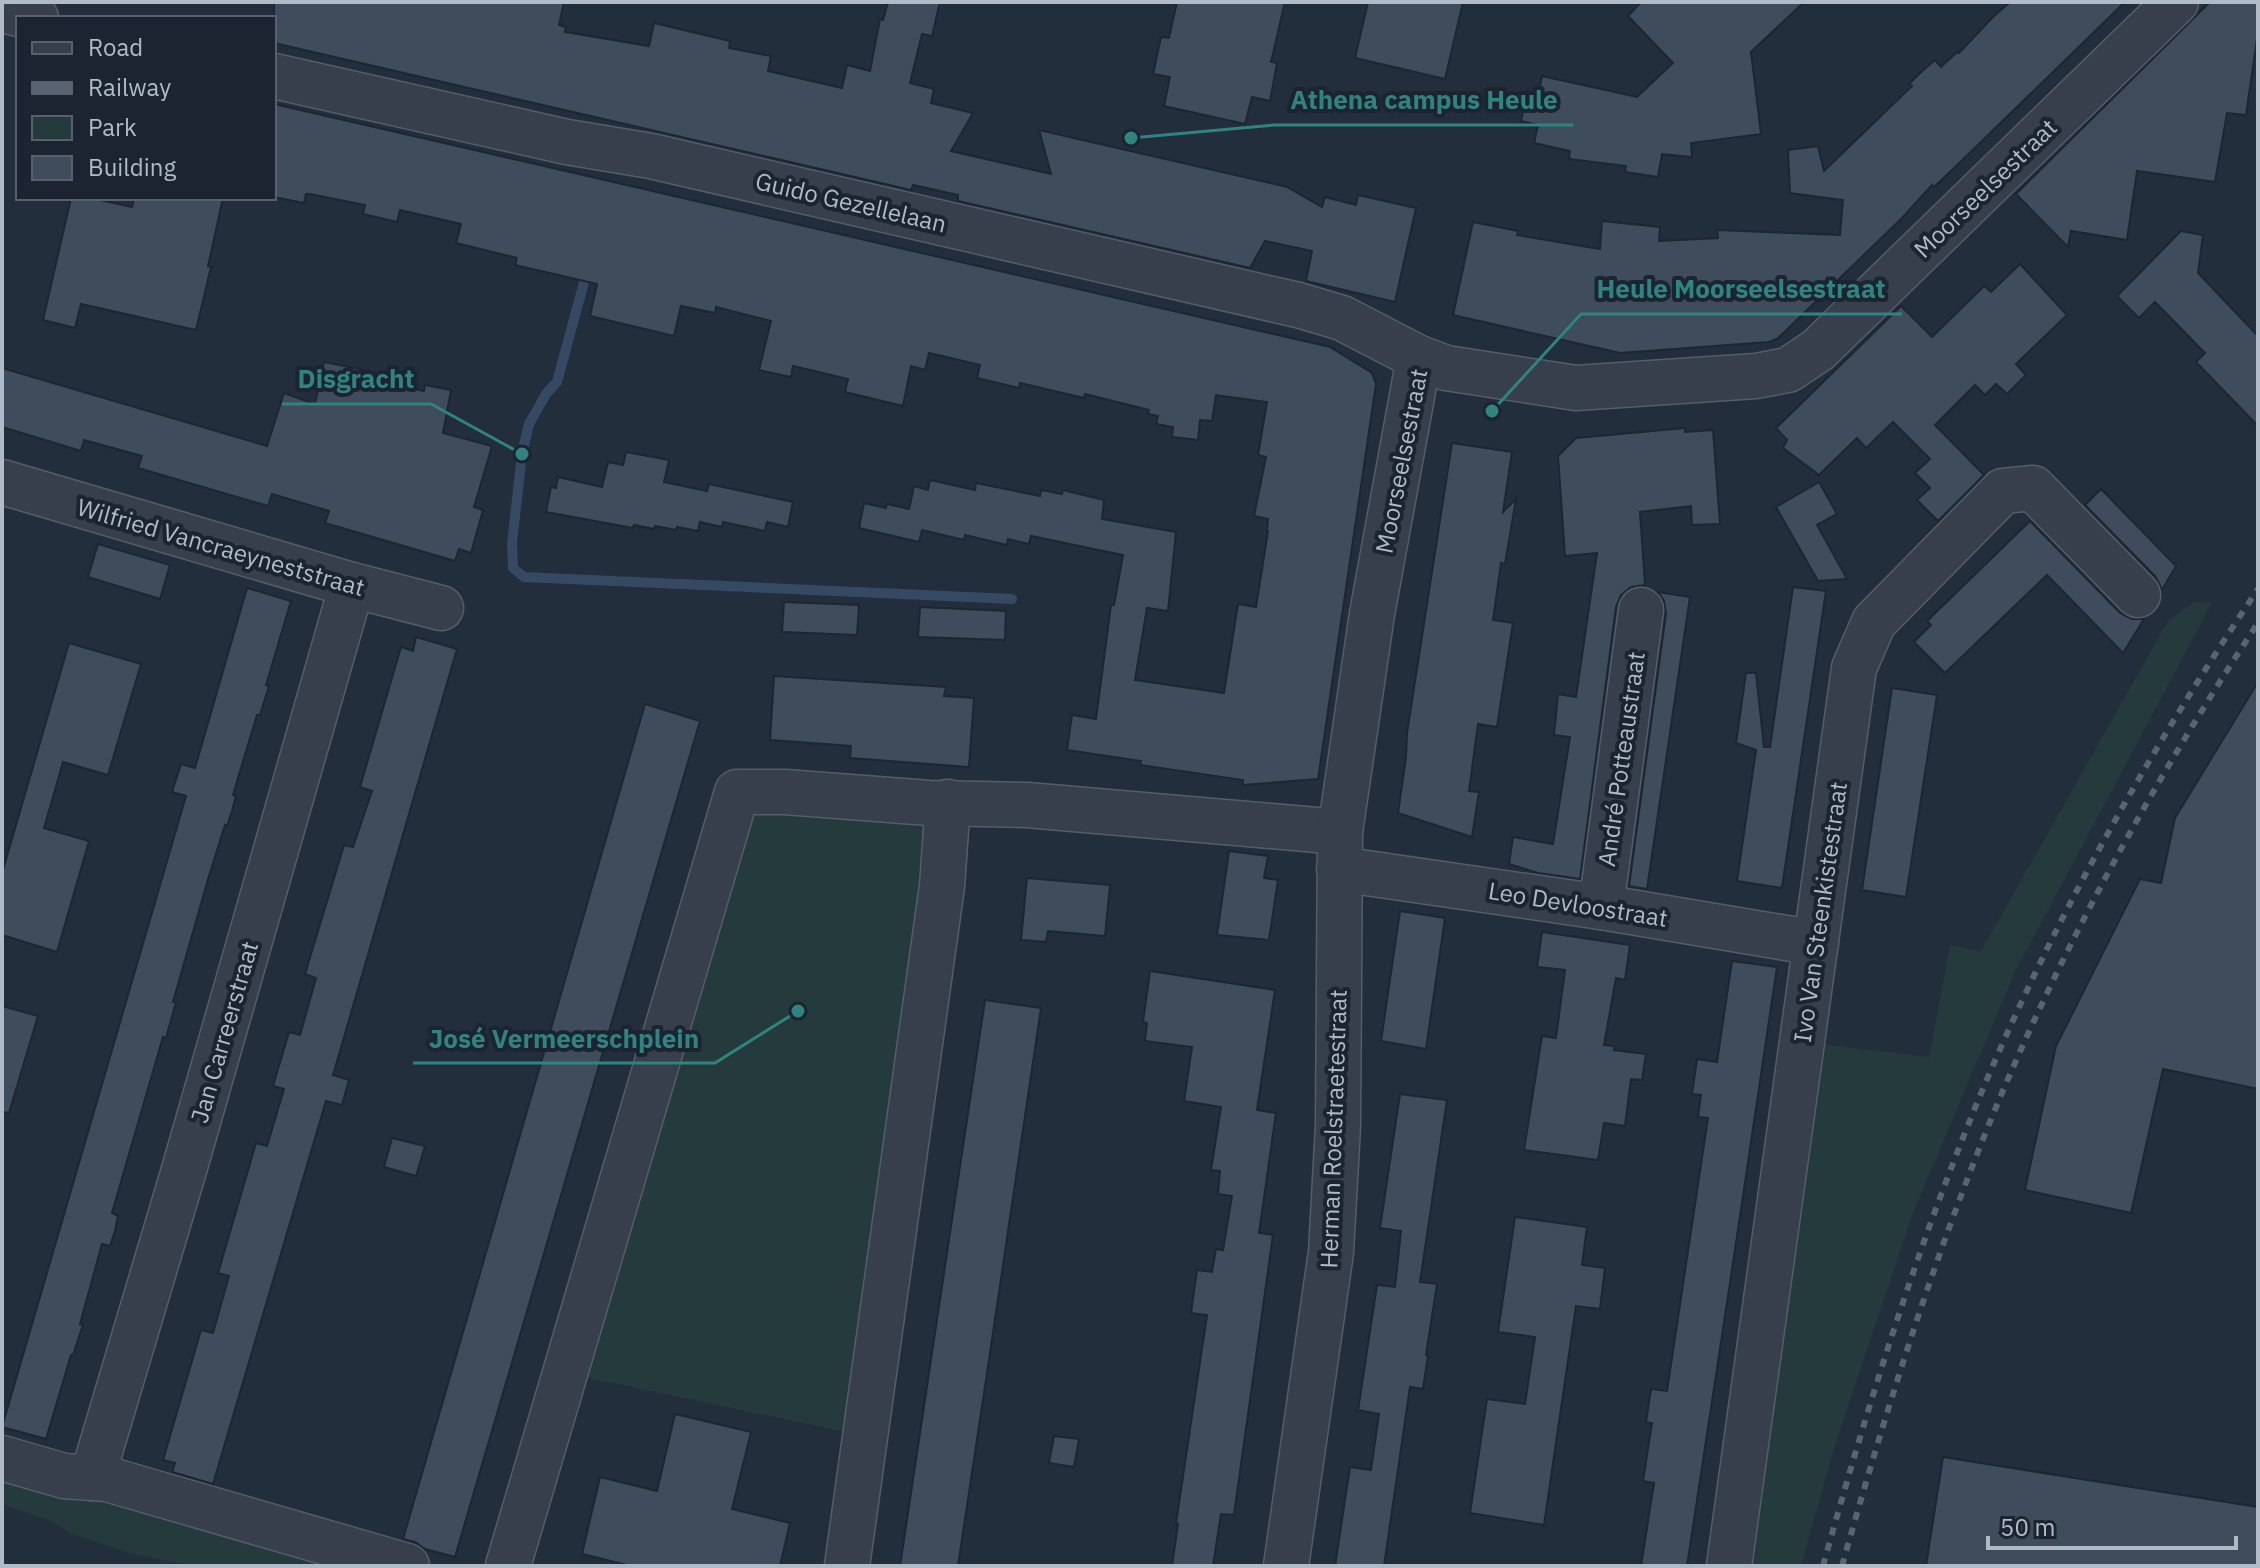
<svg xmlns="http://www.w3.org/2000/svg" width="2260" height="1568" font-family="'IBM Plex Sans',sans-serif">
<rect width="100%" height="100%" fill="#222e3b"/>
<g fill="#243a3c">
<path d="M2195,602L2212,603L2016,970L1913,1213L1834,1449L1801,1566H1744L1820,1044L1929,1057L1950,945L1981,951L2168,621Z"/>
<path d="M741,807L938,821L855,1434L574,1375Z"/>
<path d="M2,1473L357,1566H192L129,1553L72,1534L51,1521L2,1504Z"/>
</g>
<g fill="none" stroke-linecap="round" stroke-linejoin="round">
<path stroke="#354963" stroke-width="10" d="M587,271L557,382L546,394L529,424L522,454L512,543L513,568L524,577L1012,599"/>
</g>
<g fill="#3e4c5b" stroke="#1d2632" stroke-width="2">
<path d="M274,2H564L559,25L566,27L565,32L649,46L654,23L730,41L729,48L771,56L768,71L842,88L847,65L870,71L880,19L883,20L888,2H940L932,36L922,34L910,83L934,89L931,103L973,113L951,151L1051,174L1039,130L1287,187L1322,207L1325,197L1356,205L1358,195L1416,208L1395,302L1306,281L1312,251L1265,241L1250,268L958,201V195L913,185L911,190L274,43Z"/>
<path d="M1177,2H1285L1271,62L1277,63L1270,101L1252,97L1245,124L1164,106L1170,77L1153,74L1161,37L1169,38Z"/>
<path d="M1368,2H1463L1445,79L1355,58Z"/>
<path d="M1641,2H1804L1751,52L1761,134L1691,143L1692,157L1662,154L1658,177L1625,172L1626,166L1569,159L1570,151L1534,143L1538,125L1521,121L1526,99L1540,87L1542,76L1637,97L1673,63L1628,16Z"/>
<path d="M2010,2H2125L1950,172L1934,187L1932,185L1902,218L1777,339L1769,342L1620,353L1453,315L1473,222L1518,231L1517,235L1600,249L1602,221L1660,227L1659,241L1718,238L1717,230L1840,235L1843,200L1790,193L1788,150L1818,146L1824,171L1912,86L1909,84L1919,74L1935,60L1941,67L1957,52L1959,53L1993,17Z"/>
<path d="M2210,2H2258V32L2246,115L2227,113L2215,182L2137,171L2127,240L2071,231L2068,247L2016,194Z"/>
<path d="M274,104L1330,347L1372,373L1376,384L1318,779L1243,785V780L1140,765L1141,761L1067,750L1072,715L1096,719L1111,605H1114L1123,555L1031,536L1029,544L1008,539L1007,545L965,535L964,540L922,530L919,542L859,528L864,503L886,508L887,504L909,509L914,486L928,490L930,480L975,490L976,483L1040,496L1041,490L1062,494L1063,490L1104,500L1102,519L1176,532L1168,611L1147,608L1135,680L1224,693L1238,604L1256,607L1268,531L1267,530L1268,519L1254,516L1266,457L1258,455L1267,402L1216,395L1212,421L1200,420L1198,440L1172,437L1173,427L1156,424L1158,416L1148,414L1149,410L1085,394L1084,398L1020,383L1019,388L977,378L980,365L929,353L925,370L911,366L903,406L845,392L848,379L793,366L791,377L759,370L771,321L716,307L715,313L681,306L674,336L590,316L597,284L515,265L517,258L456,243L461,224L400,210L397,222L363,214L365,205L310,194H306L304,203L274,197Z"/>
<path d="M71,198H91L132,207L134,198H223L208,266L211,267L196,330L81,304L75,328L43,320Z"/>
<path d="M2181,231L2203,235L2198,273L2258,336V426L2196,362L2205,353L2155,302L2139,318L2117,296Z"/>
<path d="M2020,264L2067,315L2016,364L2026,375L2007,394L1996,384L1985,395L1975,385L1935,425L1984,475L1938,521L1917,500L1930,488L1915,473L1930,459L1893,422L1866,448L1857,438L1819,475L1783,448L1787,440L1776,428L1901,306L1932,337L1984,286L1991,292Z"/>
<path d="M324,362L375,372L373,380L424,391L425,385L451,390L443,433L492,446L474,507L483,510L471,553L459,549L455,561L325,523L329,511L272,494L268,506L138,468L142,456L84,440L81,451L2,427V368L267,446L284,393L315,404Z"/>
<path d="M1685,428V432L1713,430L1720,524L1692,525L1691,506L1640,512L1645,585L1631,587L1621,595L1616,607L1580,879L1538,873L1509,864L1513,837L1553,844L1570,737L1554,735L1558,694L1576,697L1597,553L1565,556L1558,456L1576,438Z"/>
<path d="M1452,443L1512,452L1503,512L1516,499L1505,564L1501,563L1493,620L1513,623L1497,727L1478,724L1469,791L1479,792L1472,837L1398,813L1406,757L1407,733Z"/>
<path d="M626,452L669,460L664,482L707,491L709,484L793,502L788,527L767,522L765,531L723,522L722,527L700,522L698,531L677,527L676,530L655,526L654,529L634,525L633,528L546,512L551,487L556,488L558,477L602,487L608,462L623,465Z"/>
<path d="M1819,482L1837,514L1817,525L1847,579L1818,581L1776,507Z"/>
<path d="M2101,489L2176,566L2162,590L2156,577L2085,505Z"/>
<path d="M2030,521L2120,613L2132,619H2144L2123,653L2047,575L1945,673L1914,642L1931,625L1927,621Z"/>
<path d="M98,544L170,565L160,599L88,577Z"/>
<path d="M1793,587L1826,591L1782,888L1737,881L1756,750L1736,743L1746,673H1756L1764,747H1770Z"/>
<path d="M247,588L291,601L266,685L269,686L260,715H257L241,768L233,795L236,796L232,811L227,826L225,825L209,876L173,1002H176L166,1038L163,1037L112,1213L118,1216L115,1231L110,1246L102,1244L80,1324L83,1325L73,1355H71L46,1439L2,1427L186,796L172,792L181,764L195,768Z"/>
<path d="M1658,592L1690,597L1647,889L1629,886L1666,613L1664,601Z"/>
<path d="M784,602L859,605L857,635L782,632Z"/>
<path d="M920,607L1006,611L1005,640L918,637Z"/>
<path d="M416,637L457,649L333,1075L349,1080L342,1105L326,1101L213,1484L172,1472L175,1463L163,1460L201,1330L213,1333L220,1308L229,1276L218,1273L256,1143L267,1146L284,1089L273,1086L289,1032L300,1035L316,978L305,974L344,845L353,847L372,791L360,787L401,647L413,651Z"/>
<path d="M69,643L141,664L108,775L63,762L44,828L89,841L57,952L2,935V873Z"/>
<path d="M774,676L946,687L944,696L974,698L969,767L850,758L851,746L770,740Z"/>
<path d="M2258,682V1089L2163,1069L2131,1213L2025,1190L2056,1046L2140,879L2161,883L2175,818Z"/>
<path d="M1892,688L1937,695L1906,897L1862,890Z"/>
<path d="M645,704L700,721L455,1557L425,1549L415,1542L403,1539Z"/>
<path d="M1229,851L1268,856L1264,878L1278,880L1269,940L1217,935Z"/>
<path d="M1027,878L1110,885L1105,936L1048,931L1046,942L1021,940Z"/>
<path d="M1400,911L1445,918L1426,1049L1381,1041Z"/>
<path d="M1542,932L1630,945L1625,980L1616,978L1604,1045L1614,1046V1050L1646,1054L1642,1080L1631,1079L1625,1126L1604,1123L1598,1160L1524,1150L1542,1036L1556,1038L1565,970L1537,967Z"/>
<path d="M1732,961L1777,967L1735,1250L1687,1566H1641L1654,1483L1643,1481L1652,1423L1646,1422L1651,1389L1667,1391L1708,1118L1698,1117L1701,1095L1692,1094L1697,1059L1717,1062Z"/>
<path d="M1150,971L1275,990L1257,1110L1276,1113L1259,1233L1273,1235L1234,1515L1221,1514L1213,1566H1172L1178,1524L1176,1523L1207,1315L1191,1313L1197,1270L1212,1272L1216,1249L1223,1250L1232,1196L1218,1194L1220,1171L1211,1170L1221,1107L1184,1101L1192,1047L1145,1041L1147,1023L1143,1022Z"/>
<path d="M985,1000L1041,1008L989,1360L958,1566H900Z"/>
<path d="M2,1006L38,1016L9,1113L2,1112Z"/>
<path d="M1400,1094L1447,1100L1420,1282L1437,1284L1426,1355L1428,1356L1423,1389L1410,1387L1384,1566H1335L1350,1467L1371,1470L1379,1414L1358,1410L1377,1285L1395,1287L1401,1231L1380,1228Z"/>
<path d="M392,1138L425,1146L416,1176L384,1167Z"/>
<path d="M1515,1217L1587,1227L1582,1265L1605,1268L1600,1309L1576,1306L1544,1525L1470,1513L1487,1399L1525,1404L1535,1337L1498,1332Z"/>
<path d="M675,1414L751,1432L732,1509L790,1523L780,1566H631L582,1554L600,1477L657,1491Z"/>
<path d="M1054,1436L1079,1439L1074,1467L1049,1463Z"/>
<path d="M1943,1457L2258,1507V1566H1926Z"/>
</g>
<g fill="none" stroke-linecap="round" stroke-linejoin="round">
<g stroke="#545d69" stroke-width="47">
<g id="minor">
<path d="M2,10L36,18"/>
<path d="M274,76L567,142L651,156L1298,305L1342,318L1419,358L1446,368L1576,388L1756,376L1788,370L1818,350L2176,2"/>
<path d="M2,482L352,585L441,608"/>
<path d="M1339,869L1601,907L1816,943"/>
<path d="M1601,907L1641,610"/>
<path d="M2,1458L64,1476L107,1479L407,1566"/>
<path d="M92,1478L184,1170L352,585"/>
<path d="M508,1566L737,792H785L929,803L1027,805L1340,832"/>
<path d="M847,1566L942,886L948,802"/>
<path d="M1286,1566L1331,1252L1338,1126L1340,832L1372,614L1419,358"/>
<path d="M1729,1566L1854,668L1874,622L2003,491L2033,488L2138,595"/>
</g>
</g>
<use href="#minor" stroke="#363f4b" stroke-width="44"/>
<g stroke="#586472" stroke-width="6" stroke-dasharray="8 8" stroke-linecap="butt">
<path d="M1823,1566C1866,1411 1914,1257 1975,1108C2050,925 2148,753 2258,589"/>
<path d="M1842,1566C1885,1413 1933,1260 1994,1112C2065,941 2156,777 2258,623"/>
</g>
</g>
<g text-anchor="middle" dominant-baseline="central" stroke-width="8" stroke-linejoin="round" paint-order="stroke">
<g font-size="24" fill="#b1bac7" stroke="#1b2430">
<text transform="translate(1985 188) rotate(-44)">Moorseelsestraat</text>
<text transform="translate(851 202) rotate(13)">Guido Gezellelaan</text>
<text transform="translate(1401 461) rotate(-79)">Moorseelsestraat</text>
<text transform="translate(221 547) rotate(16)">Wilfried Vancraeyneststraat</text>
<text transform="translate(1621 759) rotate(-82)">André Potteaustraat</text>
<text transform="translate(1578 904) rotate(9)">Leo Devloostraat</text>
<text transform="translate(1820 912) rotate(-82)">Ivo Van Steenkistestraat</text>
<text transform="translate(224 1032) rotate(-74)">Jan Carreerstraat</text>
<text transform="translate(1333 1129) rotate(-88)">Herman Roelstraetestraat</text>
</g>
</g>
<path fill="none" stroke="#2f8480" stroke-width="3" d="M1131 138L1274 125H1573M1492 411L1581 314H1902M522 454L431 404H282M798 1011L715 1063H413"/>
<g fill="#2f8480" stroke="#1b2430" stroke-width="3">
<circle cx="1131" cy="138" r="8"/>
<circle cx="1492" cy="411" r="8"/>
<circle cx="522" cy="454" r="8"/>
<circle cx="798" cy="1011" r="8"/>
</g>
<g font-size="26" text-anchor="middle" font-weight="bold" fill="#2f8480" stroke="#1b2430" stroke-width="8" stroke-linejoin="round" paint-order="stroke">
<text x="1424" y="109">Athena campus Heule</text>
<text x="1741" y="298">Heule Moorseelsestraat</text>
<text x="356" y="388">Disgracht</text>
<text x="564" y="1048">José Vermeerschplein</text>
</g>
<rect width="2260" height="1568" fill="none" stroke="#b1bac7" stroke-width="8"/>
<rect x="16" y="16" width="260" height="184" fill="#1b2430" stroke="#57606c" stroke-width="2"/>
<rect x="32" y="42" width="40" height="12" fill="#363f4b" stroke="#57606c" stroke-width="2"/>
<text x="88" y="56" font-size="24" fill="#b1bac7">Road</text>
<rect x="32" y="82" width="40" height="12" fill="#586472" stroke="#57606c" stroke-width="2"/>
<text x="88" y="96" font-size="24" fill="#b1bac7">Railway</text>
<rect x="32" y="116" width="40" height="24" fill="#243a3c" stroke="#57606c" stroke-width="2"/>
<text x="88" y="136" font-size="24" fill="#b1bac7">Park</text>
<rect x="32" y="156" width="40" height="24" fill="#3e4c5b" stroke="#57606c" stroke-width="2"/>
<text x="88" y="176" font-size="24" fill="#b1bac7">Building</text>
<path d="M1988 1536v12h248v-12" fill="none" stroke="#b1bac7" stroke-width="4"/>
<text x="2000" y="1536" font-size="24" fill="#b1bac7" stroke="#1b2430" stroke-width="6" paint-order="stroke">50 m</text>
</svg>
